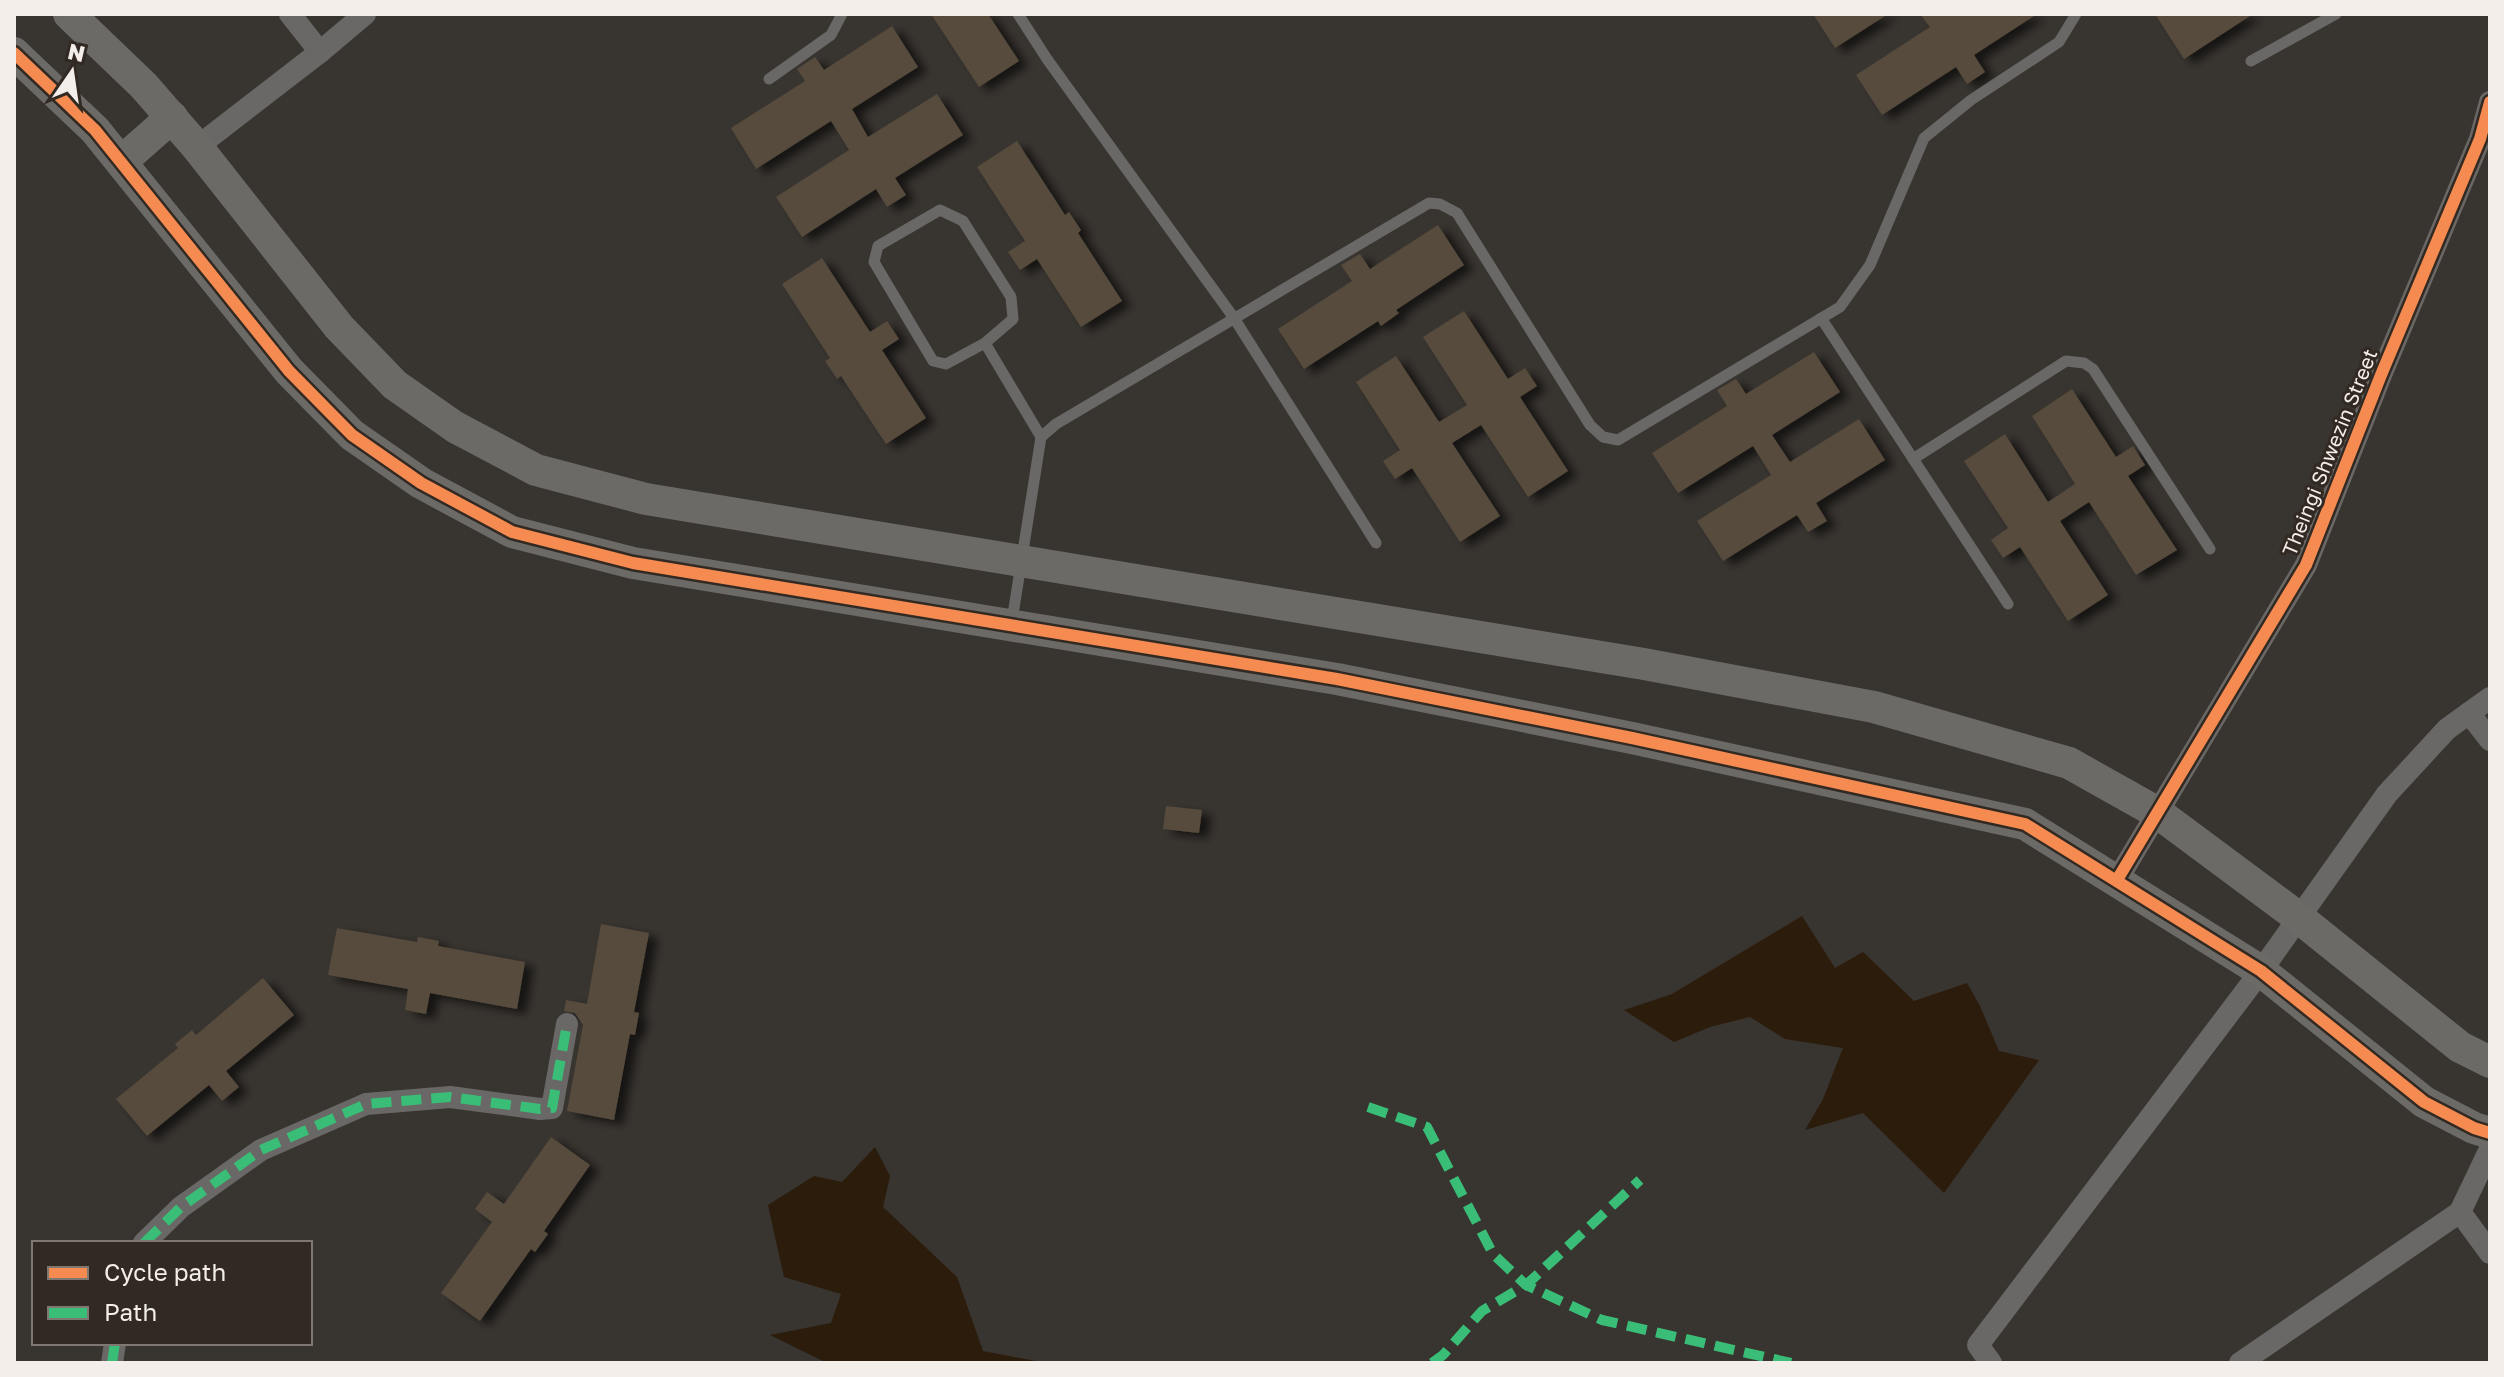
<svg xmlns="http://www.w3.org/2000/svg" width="2504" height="1377" font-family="'Golos Text',sans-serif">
<defs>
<filter id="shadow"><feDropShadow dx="9" dy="5" stdDeviation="4" flood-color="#0009"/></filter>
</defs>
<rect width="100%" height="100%" fill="#383430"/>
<g fill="#2c1c0b">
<path d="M1802,916L1835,968L1863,952L1914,1001L1967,983L1980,1006L1999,1051L2039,1060L1944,1193L1863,1113L1805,1130L1823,1099L1843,1048L1785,1039L1750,1017L1710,1027L1674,1042L1624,1010L1672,994Z"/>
<path d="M875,1147L890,1176L883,1207L957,1277L983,1351L1046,1363H827L770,1335L831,1323L841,1294L784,1277L768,1205L814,1176L842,1182Z"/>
</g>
<g fill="#564b3c" filter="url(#shadow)">
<path d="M931,14H988L1019,61L979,87Z"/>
<path d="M1813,14H1888L1835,48Z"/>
<path d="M1920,14H2037L1974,55L1985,72L1967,84L1956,67L1882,115L1856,75L1930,27Z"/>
<path d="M2155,14H2253L2184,59Z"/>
<path d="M892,26L918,67L852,109L868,137L937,94L963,135L895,178L906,195L887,207L876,189L802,237L776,197L849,150L831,121L756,169L731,128L805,81L797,69L815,57L824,70Z"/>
<path d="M1017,141L1065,215L1069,212L1081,230L1078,233L1122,301L1081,327L1037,259L1020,270L1008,252L1025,241L977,167Z"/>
<path d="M1438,225L1464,265L1396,310L1399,313L1381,326L1378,321L1304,369L1278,329L1352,281L1341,265L1360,254L1370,269Z"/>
<path d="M822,258L870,332L887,321L899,339L882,350L926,418L886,444L841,376L837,379L825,361L830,358L782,284Z"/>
<path d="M1464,311L1508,379L1525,368L1537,386L1520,397L1568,471L1528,497L1481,425L1452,443L1500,516L1460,542L1412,468L1395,479L1383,461L1400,450L1356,382L1396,356L1439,422L1467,405L1423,337Z"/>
<path d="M1814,352L1840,392L1772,435L1790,462L1859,419L1885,460L1816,503L1827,521L1808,532L1797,515L1723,561L1697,521L1771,475L1753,446L1678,493L1652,453L1727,406L1717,390L1736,379L1746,394Z"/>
<path d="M2072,389L2116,457L2133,446L2145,465L2128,476L2177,550L2136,575L2089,502L2060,521L2108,595L2068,621L2020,547L2003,558L1991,540L2008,528L1964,461L2005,434L2048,502L2075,484L2032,416Z"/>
<path d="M1166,806L1202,810L1199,833L1163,829Z"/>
<path d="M601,924L649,933L634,1012L639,1013L635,1035L630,1034L614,1120L567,1111L583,1025L575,1013L564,1011L566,1000L587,1004Z"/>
<path d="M337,928L417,942L418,937L439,941L438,946L525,962L517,1009L430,993L426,1014L405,1010L408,989L328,975Z"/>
<path d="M263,978L294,1015L226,1071L239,1087L222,1101L209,1085L147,1136L116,1099L178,1048L175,1044L192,1030L196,1035Z"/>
<path d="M551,1137L590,1165L544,1231L548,1234L535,1252L531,1249L480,1321L441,1293L492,1222L475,1209L487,1192L504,1204Z"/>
</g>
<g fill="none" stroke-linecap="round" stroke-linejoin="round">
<g stroke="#696866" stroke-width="11">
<path d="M1018,14L1047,59L1234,318L1376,543"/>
<path d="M2251,61L2336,14"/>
<path d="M769,79L831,35L842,14"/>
<path d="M940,210L963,221L1011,297L1013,319L985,343L946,364L933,361L874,262L878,246Z"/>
<path d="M1821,318L2008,604"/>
<path d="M985,343L1041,437"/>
<path d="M1913,459L2066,361L2084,363L2093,369L2210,549"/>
<path d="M1012,621L1041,437L1056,424L1429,203L1440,204L1457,213L1590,425L1603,437L1618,440L1840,307L1870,265L1924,138L1971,100L2059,42L2076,14"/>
</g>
<g stroke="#696866" stroke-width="22">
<path d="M290,14L320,52"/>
<path d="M197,147L320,52L365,14"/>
<path d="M2469,713L2490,740"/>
<path d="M2117,880L2306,565L2381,375L2480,139L2490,102"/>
<path d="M2460,1212L2490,1253"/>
<path d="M144,1243L181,1207L261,1150L366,1104L450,1097L540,1109L552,1108L567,1024"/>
<path d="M112,1363L115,1343"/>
<path d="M1991,1363L1978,1345L2261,971L2387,794L2447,729L2490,698"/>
<path d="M2240,1363L2460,1212L2490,1149"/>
</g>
<g stroke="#6c6a67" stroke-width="32">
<path d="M69,14L144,86L197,147L339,327L395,385L455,427L536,470L646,499L1644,664L1874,707L2069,763L2158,813L2298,917L2460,1047L2490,1062"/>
<path d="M14,53L95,130L289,371L352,435L421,483L512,532L633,563L1337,679L1632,738L2025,824L2261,971L2424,1102L2474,1128L2490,1133"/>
<path d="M121,162L172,117"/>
</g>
<g stroke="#3abd76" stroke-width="10" stroke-dasharray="20 10" stroke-linecap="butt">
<path d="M1368,1107L1427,1127L1493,1254L1526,1285L1602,1320L1791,1363"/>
<path d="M144,1243L181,1207L261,1150L366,1104L450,1097L540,1109L552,1108L567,1024"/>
<path d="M112,1363L115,1343"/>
<path d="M1432,1363L1443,1355L1482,1311L1526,1285L1640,1180"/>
</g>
<g stroke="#322a22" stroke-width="17">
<g id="cycleway">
<path d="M14,53L95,130L289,371L352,435L421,483L512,532L633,563L1337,679L1632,738L2025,824L2261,971L2424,1102L2474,1128L2490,1133"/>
<path d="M2117,880L2306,565L2381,375L2480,139L2490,102"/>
</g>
</g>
<use href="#cycleway" stroke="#f68b52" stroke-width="12"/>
</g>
<g text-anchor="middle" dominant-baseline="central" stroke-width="6" stroke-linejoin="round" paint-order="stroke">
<g font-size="20" fill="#f3eee9" stroke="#322a22">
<text transform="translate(2329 452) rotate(-68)">Theingi Shwezin Street</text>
</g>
</g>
<rect width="2504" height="1377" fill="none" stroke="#f3eee9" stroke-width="32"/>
<rect x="32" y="1241" width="280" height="104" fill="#322a22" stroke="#7f7872" stroke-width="2"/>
<rect x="48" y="1267" width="40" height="12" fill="#f68b52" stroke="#7f7872" stroke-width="2"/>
<text x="104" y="1281" font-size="24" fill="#f3eee9">Cycle path</text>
<rect x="48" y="1307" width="40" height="12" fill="#3abd76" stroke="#7f7872" stroke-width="2"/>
<text x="104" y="1321" font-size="24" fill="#f3eee9">Path</text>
<g transform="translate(72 72) rotate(13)" stroke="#322a22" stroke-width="6" paint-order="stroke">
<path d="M0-6L14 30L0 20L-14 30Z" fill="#f3eee9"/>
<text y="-12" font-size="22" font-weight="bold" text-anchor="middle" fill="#f3eee9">N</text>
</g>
</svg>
